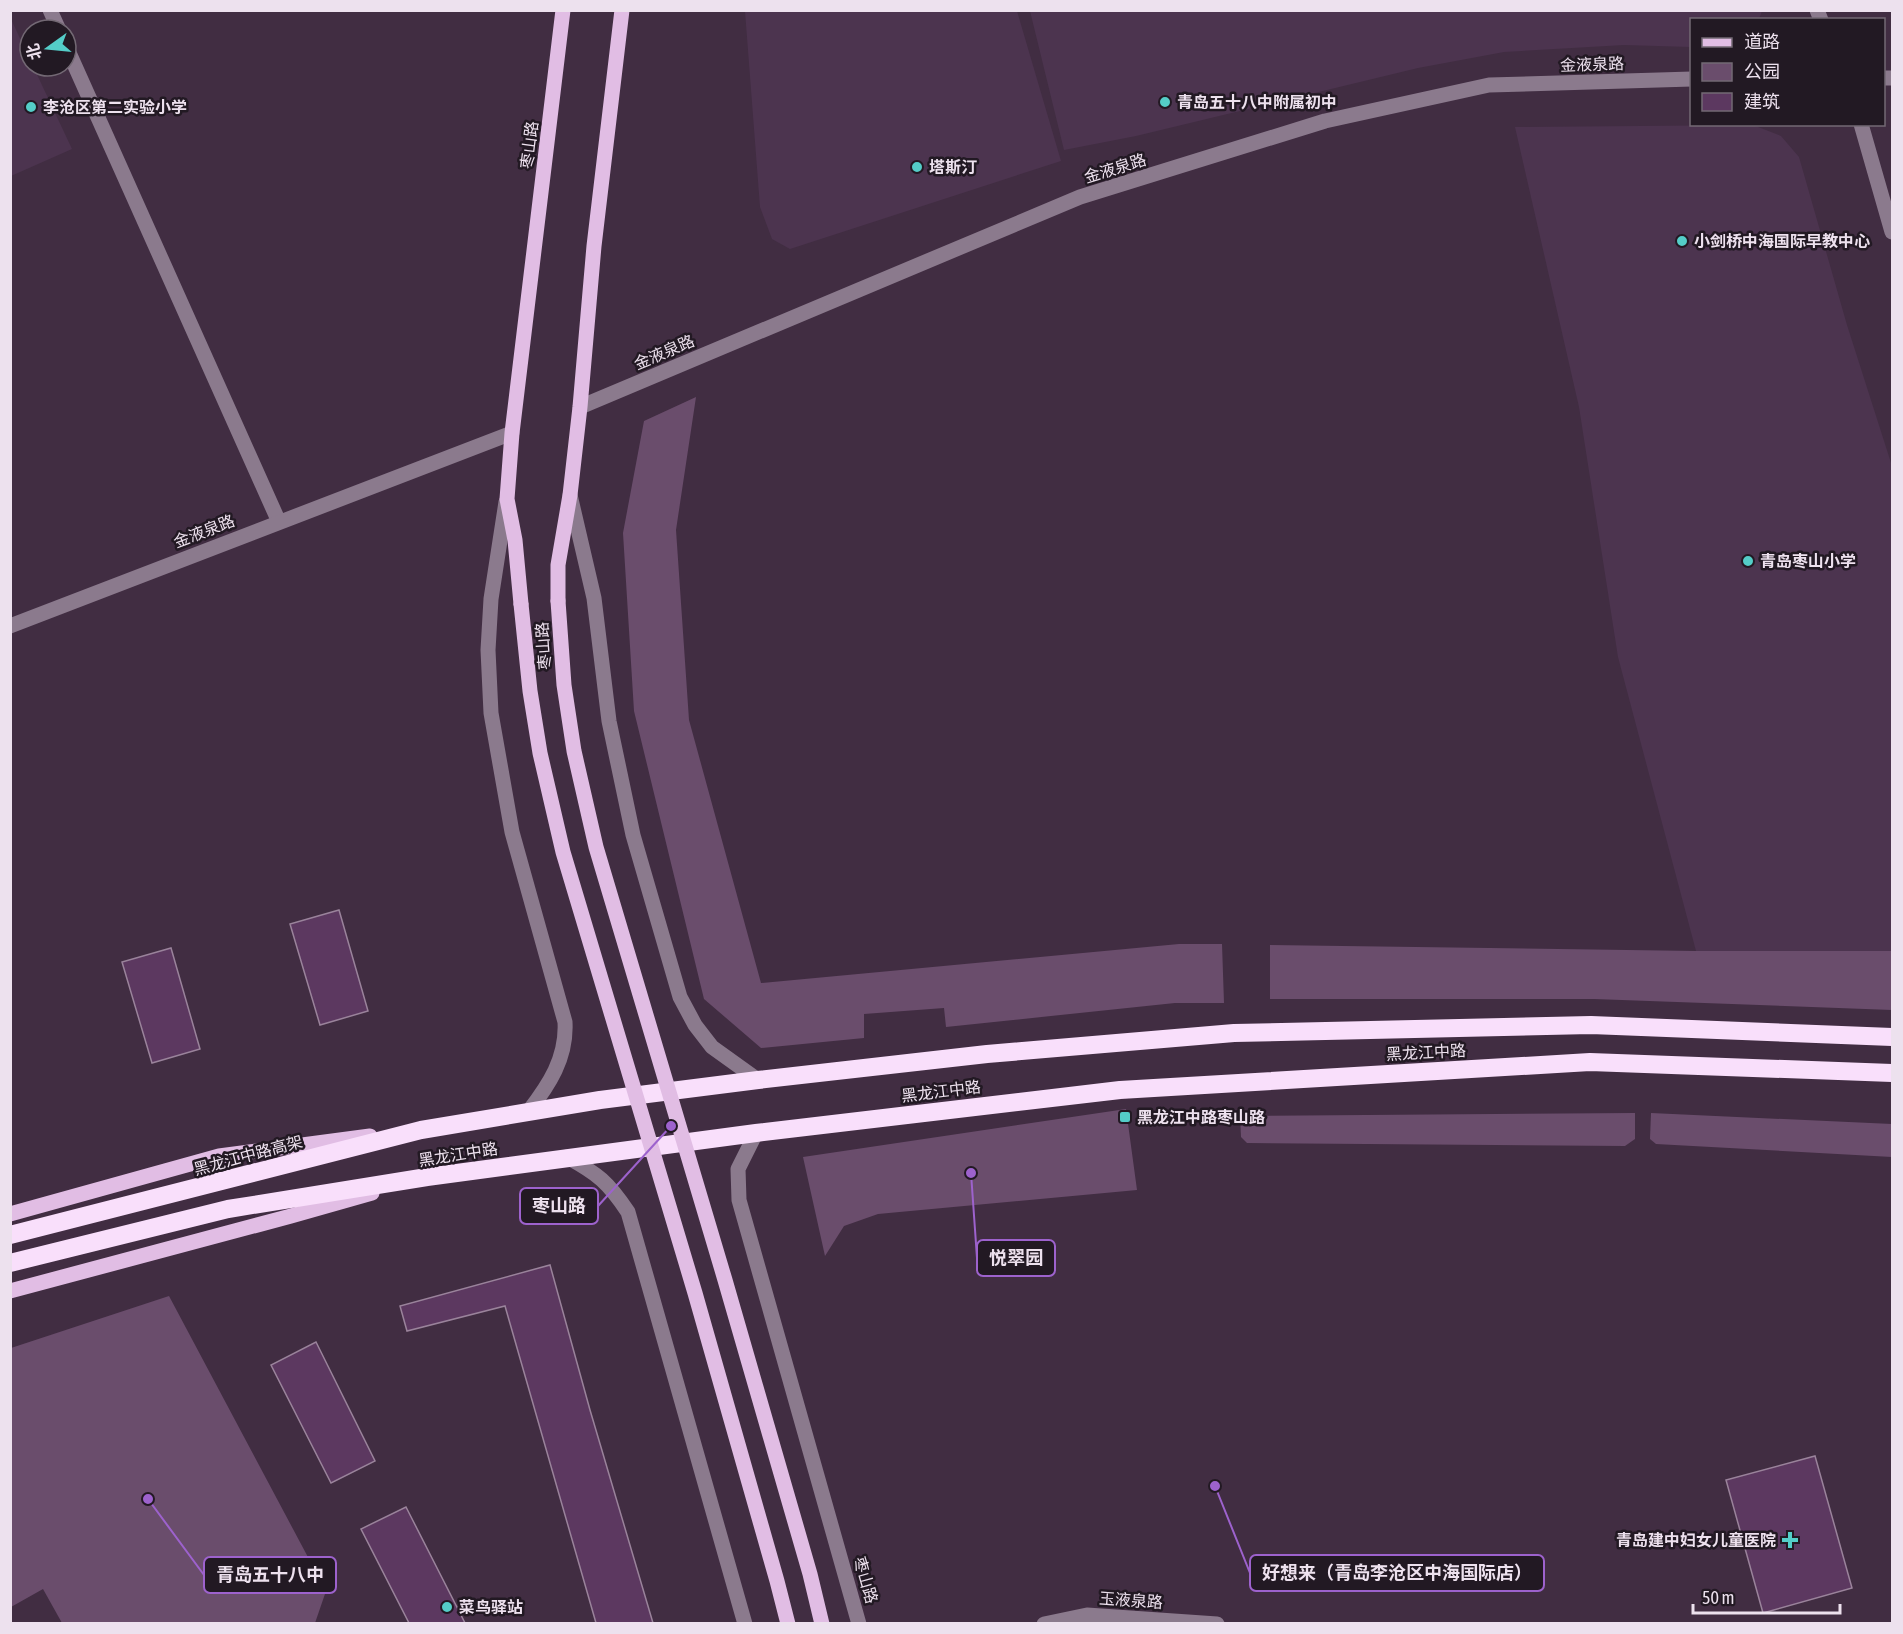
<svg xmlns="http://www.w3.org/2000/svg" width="1903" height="1634" font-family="'Asap Condensed','Noto Sans SC',sans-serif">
<rect width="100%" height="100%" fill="#412d42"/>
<g fill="#4c344f">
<path d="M745,11H1017L1061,161L790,249L772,239L760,207Z"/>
<path d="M1030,11V10L1762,11L1759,19L1692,20L1691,47L1624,45L1504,52L1418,68L1136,136L1064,150Z"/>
<path d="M11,19L30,60V66H33L72,149L11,176Z"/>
<path d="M1753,125L1781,136L1799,157L1847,325L1892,466V951H1696L1618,657L1579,407L1515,127Z"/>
</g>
<g fill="#6a4d6c">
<path d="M696,397L676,530L689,720L761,983L1179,944H1222L1224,1003H1175L946,1027L944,1008L864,1014V1038L761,1048L704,999L634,711L623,533L644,421Z"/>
<path d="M1270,945L1696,951H1892V1010L1594,999H1270Z"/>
<path d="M1126,1109L1137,1190L878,1214L844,1226L825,1256L803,1157Z"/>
<path d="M1635,1113V1139L1625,1146L1247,1143L1241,1137L1240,1116Z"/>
<path d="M1651,1113L1892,1124V1157L1656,1144L1650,1139Z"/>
<path d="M169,1296L326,1591L315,1623H62L43,1589L11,1607V1348Z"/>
</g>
<g fill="#5c3860" stroke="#9a839b" stroke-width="1.5">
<path d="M339,910L368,1011L320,1025L290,924Z"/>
<path d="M171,948L200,1049L152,1063L122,962Z"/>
<path d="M550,1265L590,1410L653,1623H596L505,1306L407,1331L400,1306Z"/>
<path d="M316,1342L375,1461L331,1483L271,1365Z"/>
<path d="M1815,1456L1852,1588L1763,1613L1726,1480Z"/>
<path d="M406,1507L465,1623H409L361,1529Z"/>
</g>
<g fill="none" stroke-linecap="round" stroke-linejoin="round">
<g stroke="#8b7a8d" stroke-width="15">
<path d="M50,10L59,30"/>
<path d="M1817,10L1821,20"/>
<path d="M66,46L279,522"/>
<path d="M1884,78H1892"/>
<path d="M1861,124L1892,232"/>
<path d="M580,407L1080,197L1325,121L1489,85L1692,79"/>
<path d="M570,495L594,598L609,721L633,835L680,997L695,1025L712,1047L758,1080"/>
<path d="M506,502L491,599L488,650L491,713L512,832L565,1022C567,1058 549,1085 528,1112"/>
<path d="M10,626L512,433"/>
<path d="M756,1133L738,1169L739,1200L859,1624"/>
<path d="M567,1157C598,1174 608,1182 628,1212L745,1624"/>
<path d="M1044,1624L1087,1615L1217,1624"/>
</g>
<g stroke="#e1bde4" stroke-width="15">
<path d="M558,601V565L570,495L580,407L594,246L622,10"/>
<path d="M521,604L515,540L507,499L512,433L563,10"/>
<path d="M10,1214L219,1156L370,1136"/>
<path d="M10,1291L291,1216L372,1193"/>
</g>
<g stroke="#f9dffb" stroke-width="18">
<path d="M10,1235L421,1130L600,1100L758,1080L987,1054L1234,1033L1591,1025L1892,1037"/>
<path d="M10,1263L228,1209L427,1177L756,1133L1120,1090L1590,1062L1892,1073"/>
</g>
<g stroke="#e1bde4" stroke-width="15">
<path d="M558,601L564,685L574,751L596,847L725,1280L810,1574L822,1624"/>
<path d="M521,604L530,691L540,753L563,852L695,1293L777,1581L788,1624"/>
</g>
</g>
<g fill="#54cdc8" stroke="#221923" stroke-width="2">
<circle cx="1165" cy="102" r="6"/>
<circle cx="31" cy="107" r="6"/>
<circle cx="917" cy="167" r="6"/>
<circle cx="1682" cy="241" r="6"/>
<circle cx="1748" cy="561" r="6"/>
<rect x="1119" y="1111" width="12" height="12" rx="3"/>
<path d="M1787 1531h6v6h6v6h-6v6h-6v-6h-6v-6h6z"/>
<circle cx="447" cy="1607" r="6"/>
</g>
<g text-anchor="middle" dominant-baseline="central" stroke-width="5" stroke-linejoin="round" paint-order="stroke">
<g font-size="16" fill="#ede1ee" stroke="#221923">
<text transform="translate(1592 64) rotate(-2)">金液泉路</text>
<text transform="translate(529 145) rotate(-83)">枣山路</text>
<text transform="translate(1115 168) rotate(-17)">金液泉路</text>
<text transform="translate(664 352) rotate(-23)">金液泉路</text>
<text transform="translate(204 531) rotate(-21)">金液泉路</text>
<text transform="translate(543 646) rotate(-94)">枣山路</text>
<text transform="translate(1426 1052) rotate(-3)">黑龙江中路</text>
<text transform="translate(941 1091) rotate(-7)">黑龙江中路</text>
<text transform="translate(458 1154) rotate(-9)">黑龙江中路</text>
<text transform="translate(248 1155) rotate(-15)">黑龙江中路高架</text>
<text transform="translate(866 1580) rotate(74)">枣山路</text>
<text transform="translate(1131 1600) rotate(4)">玉液泉路</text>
</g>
<g font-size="16" font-weight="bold" fill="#ede1ee" stroke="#221923" text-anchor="start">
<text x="1177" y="102">青岛五十八中附属初中</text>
<text x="43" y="107">李沧区第二实验小学</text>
<text x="929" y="167">塔斯汀</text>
<text x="1694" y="241">小剑桥中海国际早教中心</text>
<text x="1760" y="561">青岛枣山小学</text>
<text x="1137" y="1117">黑龙江中路枣山路</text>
<text x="1776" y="1540" text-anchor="end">青岛建中妇女儿童医院</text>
<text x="459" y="1607">菜鸟驿站</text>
</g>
</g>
<path fill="none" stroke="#9d62cd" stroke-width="2" d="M671 1126L598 1206M971 1173L977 1258M1215 1486L1250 1573M148 1499L204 1575"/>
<g fill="#9d62cd" stroke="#221923" stroke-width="2">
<circle cx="671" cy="1126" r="6"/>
<circle cx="971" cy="1173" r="6"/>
<circle cx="1215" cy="1486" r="6"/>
<circle cx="148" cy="1499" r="6"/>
</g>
<g fill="#221923" stroke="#9d62cd" stroke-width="2">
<rect x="520" y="1188" width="78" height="36" rx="6"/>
<rect x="977" y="1240" width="78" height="36" rx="6"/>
<rect x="1250" y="1555" width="294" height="36" rx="6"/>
<rect x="204" y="1557" width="132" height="36" rx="6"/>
</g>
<g font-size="18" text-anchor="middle" font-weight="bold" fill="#ede1ee">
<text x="559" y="1212">枣山路</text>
<text x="1016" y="1264">悦翠园</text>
<text x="1397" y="1579">好想来（青岛李沧区中海国际店）</text>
<text x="270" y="1581">青岛五十八中</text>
</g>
<rect width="1903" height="1634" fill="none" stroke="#ede1ee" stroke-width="24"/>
<rect x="1690" y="18" width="195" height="108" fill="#221923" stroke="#736974" stroke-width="1.5"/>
<rect x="1702" y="38" width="30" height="9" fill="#e1bde4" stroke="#736974" stroke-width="1.5"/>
<text x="1744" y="48" font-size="18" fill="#ede1ee">道路</text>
<rect x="1702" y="63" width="30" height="18" fill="#6a4d6c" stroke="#736974" stroke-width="1.5"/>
<text x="1744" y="78" font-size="18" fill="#ede1ee">公园</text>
<rect x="1702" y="93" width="30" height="18" fill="#5c3860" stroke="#736974" stroke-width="1.5"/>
<text x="1744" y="108" font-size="18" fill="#ede1ee">建筑</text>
<g transform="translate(48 48) rotate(255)"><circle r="28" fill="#221923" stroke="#736974" stroke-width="1.5"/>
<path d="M0-4.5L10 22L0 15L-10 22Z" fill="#54cdc8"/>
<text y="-9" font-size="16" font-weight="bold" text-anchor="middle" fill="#ede1ee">北</text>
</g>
<path d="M1693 1604v9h147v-9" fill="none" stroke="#ede1ee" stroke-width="3"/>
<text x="1702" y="1604" font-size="18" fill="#ede1ee" stroke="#221923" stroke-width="4.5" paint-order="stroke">50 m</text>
</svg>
